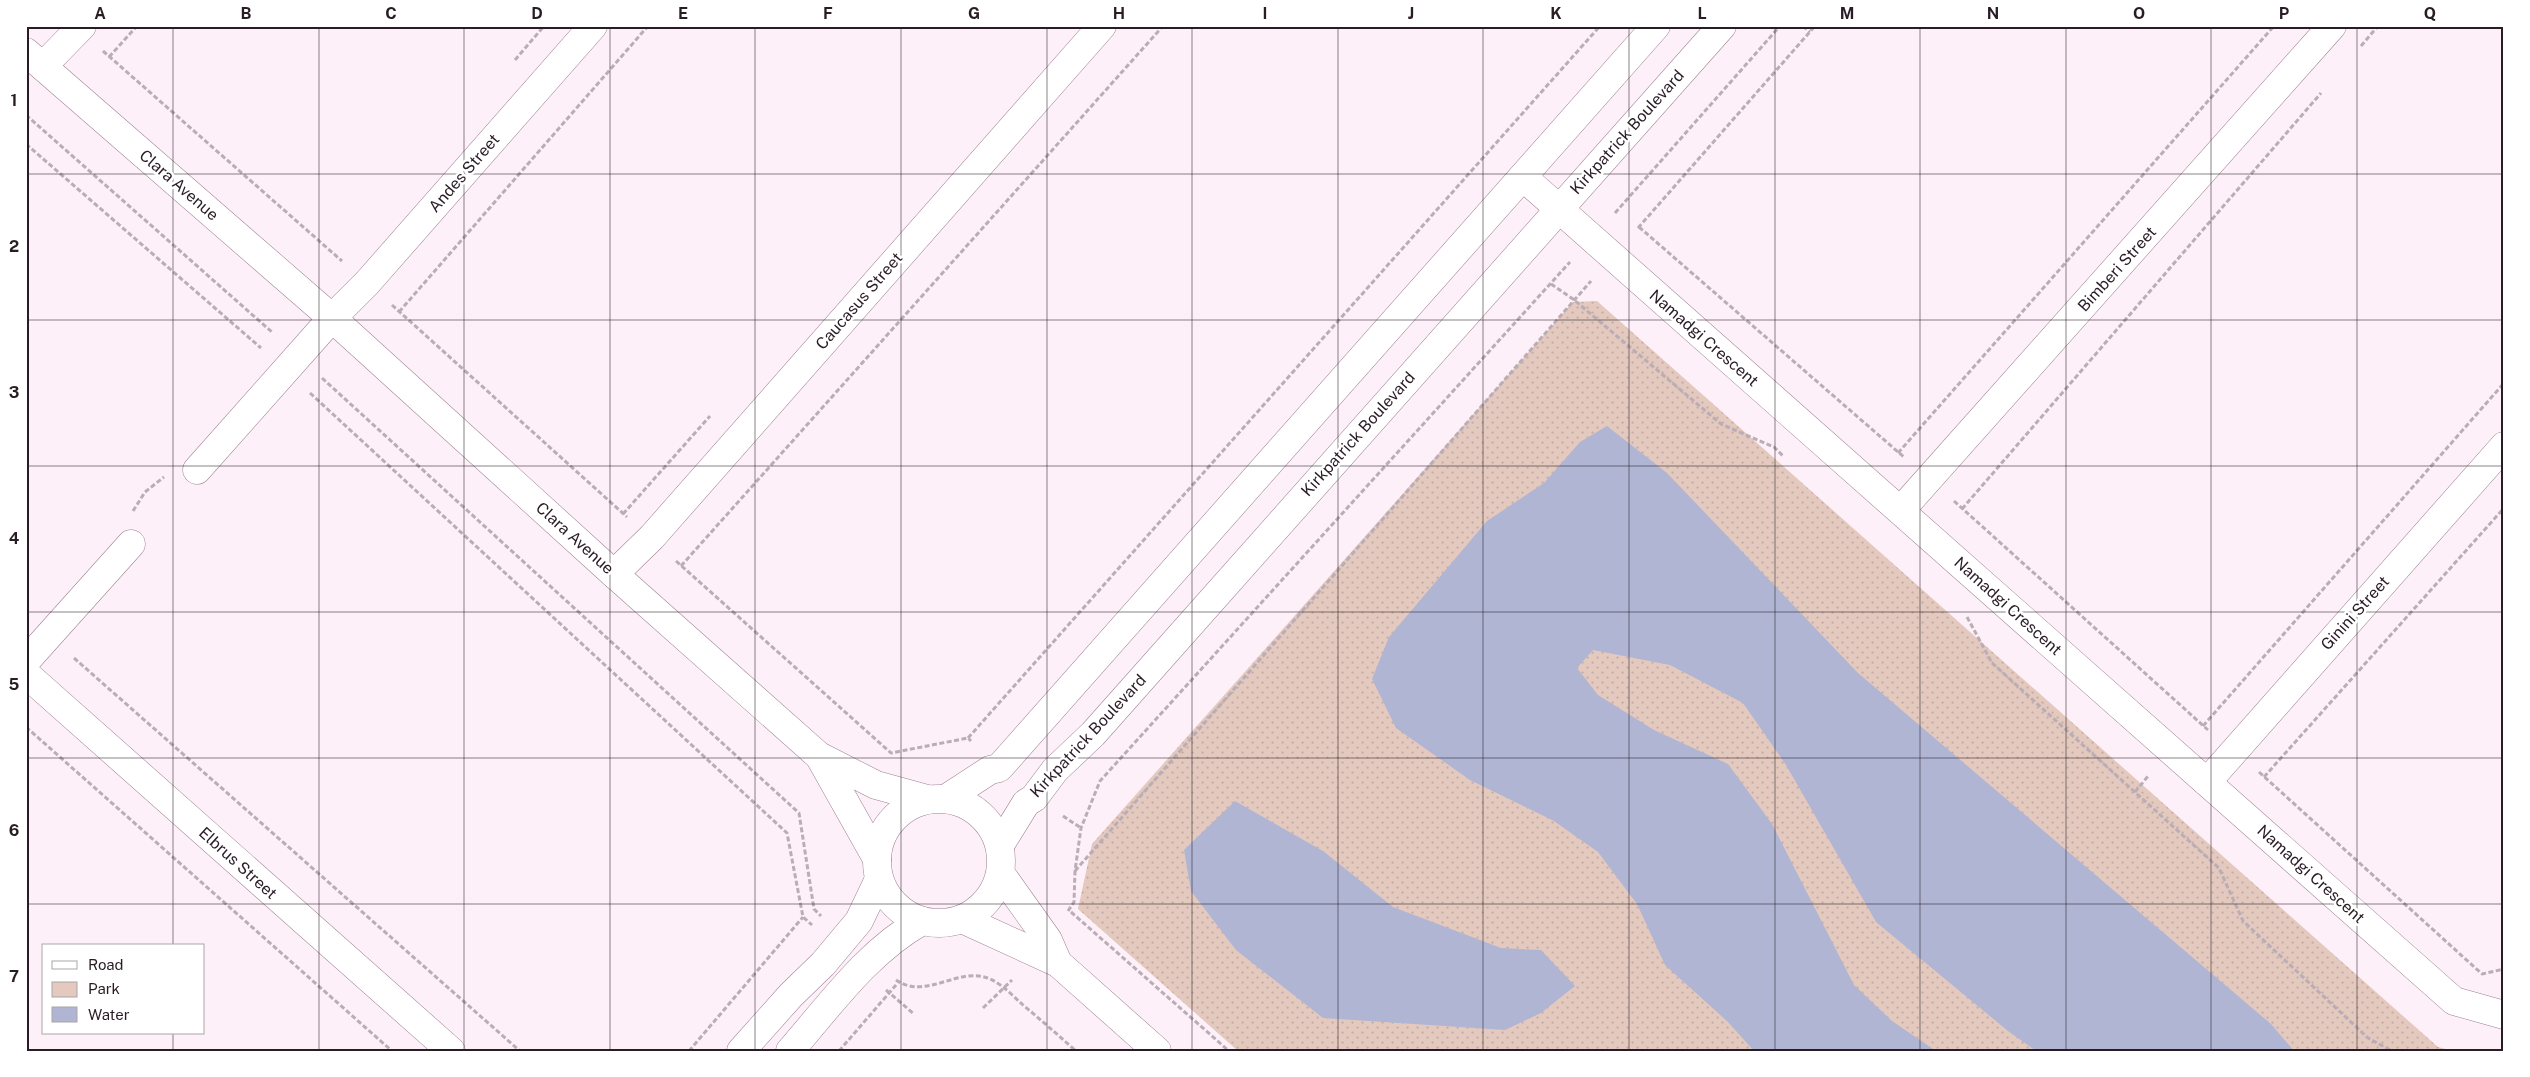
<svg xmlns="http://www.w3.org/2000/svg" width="2530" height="1077" font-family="'Public Sans',sans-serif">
<defs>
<pattern id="green-dots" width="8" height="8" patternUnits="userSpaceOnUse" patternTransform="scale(1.25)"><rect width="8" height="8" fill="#e4c9bf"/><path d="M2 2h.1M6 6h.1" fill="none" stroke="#c4aca4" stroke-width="1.8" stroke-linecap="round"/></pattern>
</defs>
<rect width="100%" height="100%" fill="#fef0f9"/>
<path fill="url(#green-dots)" d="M1597,301L2438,1047L2453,1051H1238L1078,909L1092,844L1573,302Z"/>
<g fill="#b0b5d4">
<path d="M1607,426L1667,473L1858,673L2271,1024L2294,1051H2036L2008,1031L1876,922L1786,765L1743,703L1670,665L1593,650L1577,668L1598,695L1654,730L1728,764L1772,824L1854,985L1892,1021L1936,1051H1754L1728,1022L1665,965L1637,904L1598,852L1554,821L1470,780L1396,728L1372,679L1389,637L1487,521L1544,483L1580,442Z"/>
<path d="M1235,801L1323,851L1393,907L1501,948L1541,950L1575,986L1541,1013L1505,1030L1323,1018L1236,950L1191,891L1184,850Z"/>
</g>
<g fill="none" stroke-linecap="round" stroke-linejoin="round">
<g stroke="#9d8094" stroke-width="29">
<g id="minor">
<path d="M26,52L332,318L614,574L819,756L876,785L927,799"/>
<path d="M43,66L82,26"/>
<path d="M1523,177L2454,1001L2504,1015"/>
<path d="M197,470L332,318L367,283L593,26"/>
<path d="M1901,510L2332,26"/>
<path d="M614,574L652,537L1102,26"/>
<path d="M26,661L131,544"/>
<path d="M26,674L451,1051"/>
<path d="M819,756L877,859"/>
<path d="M2207,782L2504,446"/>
<path d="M947,798L990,770L999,768L1656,26"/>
<circle cx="939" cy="861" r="62"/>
<path d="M1000,845L1026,803L1034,798L1055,770L1093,734L1722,26"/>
<path d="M1001,874L1048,940L1058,963"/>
<path d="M962,919L1058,963L1157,1051"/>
<path d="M741,1051L791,995L823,964L859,921L879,879"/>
<path d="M790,1051C830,1005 868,951 922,921"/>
</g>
</g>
<g stroke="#baadb5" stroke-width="3" stroke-dasharray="5 2.5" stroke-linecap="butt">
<path d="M1803,26L1810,32"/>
<path d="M2361,46L2378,26"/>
<path d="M103,51L342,261"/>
<path d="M109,57L137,26"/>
<path d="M515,60L544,26"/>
<path d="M26,115L273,333"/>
<path d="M26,144L261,348"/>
<path d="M1615,213L1780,26"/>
<path d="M1639,227L1905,458"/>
<path d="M1638,228L1815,26"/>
<path d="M1551,284L1573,299L1721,424L1774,447L1784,457"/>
<path d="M392,305L627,517"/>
<path d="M399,312L648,26"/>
<path d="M322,378L799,813L814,909L821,916"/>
<path d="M310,393L787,833L803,917L812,925"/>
<path d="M1898,453L2274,26"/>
<path d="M1954,501L2208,730"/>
<path d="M1962,509L2321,93"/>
<path d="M133,511L145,492L164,477"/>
<path d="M623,514L710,416"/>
<path d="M676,561L891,753L968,738L971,741"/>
<path d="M681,566L1163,26"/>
<path d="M1967,617L1992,663L2219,868L2243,921L2368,1038L2392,1051"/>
<path d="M74,658L520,1051"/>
<path d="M2203,726L2504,383"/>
<path d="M26,727L392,1051"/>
<path d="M968,738L1600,26"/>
<path d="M2259,772L2482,974L2504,969"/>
<path d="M2264,777L2504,508"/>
<path d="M2135,792L2149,775"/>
<path d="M1063,816L1081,828"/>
<path d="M1075,871L1591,281"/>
<path d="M1068,911L1074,902L1075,871L1081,828L1100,781L1570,262"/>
<path d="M1071,912L1229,1051"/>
<path d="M896,980C926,1001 960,965 990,979C1002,984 1013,996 1023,1005C1041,1020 1058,1035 1076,1051"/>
<path d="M886,990L914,1014"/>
<path d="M983,1008L1012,980"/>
<path d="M689,1051L803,917"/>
<path d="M839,1051L896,985"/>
</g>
<use href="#minor" stroke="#fff" stroke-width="28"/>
</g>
<path fill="none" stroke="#291d25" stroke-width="1" stroke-opacity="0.55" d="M173,26V946M319,26V1051M464,26V1051M610,26V1051M755,26V1051M901,26V1051M1047,26V1051M1192,26V1051M1338,26V1051M1483,26V1051M1629,26V1051M1775,26V1051M1920,26V1051M2066,26V1051M2211,26V1051M2357,26V1051M26,174H2504M26,320H2504M26,466H2504M26,612H2504M26,758H2504M26,904H2504M173,1033V1051"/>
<g text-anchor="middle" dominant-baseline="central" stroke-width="5" stroke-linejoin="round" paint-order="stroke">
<g font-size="16" fill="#291d25" stroke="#fff">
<text transform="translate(1627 132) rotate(-48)">Kirkpatrick Boulevard</text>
<text transform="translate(464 173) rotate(-49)">Andes Street</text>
<text transform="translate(179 185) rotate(41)">Clara Avenue</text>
<text transform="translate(2117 269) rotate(-48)">Bimberi Street</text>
<text transform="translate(859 301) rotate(-49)">Caucasus Street</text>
<text transform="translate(1704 338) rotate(41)">Namadgi Crescent</text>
<text transform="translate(1358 434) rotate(-48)">Kirkpatrick Boulevard</text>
<text transform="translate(575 538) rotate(42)">Clara Avenue</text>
<text transform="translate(2008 606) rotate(42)">Namadgi Crescent</text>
<text transform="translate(2355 613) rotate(-48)">Ginini Street</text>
<text transform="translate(1088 736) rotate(-47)">Kirkpatrick Boulevard</text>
<text transform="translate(238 863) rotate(42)">Elbrus Street</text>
<text transform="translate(2311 874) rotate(42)">Namadgi Crescent</text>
</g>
</g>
<rect width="2530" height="1077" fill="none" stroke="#ffffff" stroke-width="55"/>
<rect x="42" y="944" width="162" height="90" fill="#ffffff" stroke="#a9a5a8"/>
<rect x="52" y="961" width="25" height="8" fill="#ffffff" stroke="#a9a5a8"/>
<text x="88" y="970" font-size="15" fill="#291d25">Road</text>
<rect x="52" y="982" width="25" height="15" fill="#e4c9bf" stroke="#a9a5a8"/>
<text x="88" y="994" font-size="15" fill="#291d25">Park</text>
<rect x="52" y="1007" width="25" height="15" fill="#b0b5d4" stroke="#a9a5a8"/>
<text x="88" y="1020" font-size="15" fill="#291d25">Water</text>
<rect x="28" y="28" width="2474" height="1022" fill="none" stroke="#291d25" stroke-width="2"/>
<g font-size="16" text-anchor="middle" font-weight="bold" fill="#291d25">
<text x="100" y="19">A</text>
<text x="246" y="19">B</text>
<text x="391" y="19">C</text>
<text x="537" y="19">D</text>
<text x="683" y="19">E</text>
<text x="828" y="19">F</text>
<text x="974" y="19">G</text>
<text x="1119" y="19">H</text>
<text x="1265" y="19">I</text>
<text x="1411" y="19">J</text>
<text x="1556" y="19">K</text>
<text x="1702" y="19">L</text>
<text x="1847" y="19">M</text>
<text x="1993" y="19">N</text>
<text x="2139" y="19">O</text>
<text x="2284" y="19">P</text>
<text x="2430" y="19">Q</text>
<text x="14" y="106">1</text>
<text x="14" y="252">2</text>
<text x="14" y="398">3</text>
<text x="14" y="544">4</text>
<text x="14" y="690">5</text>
<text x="14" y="836">6</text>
<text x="14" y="982">7</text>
</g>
</svg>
